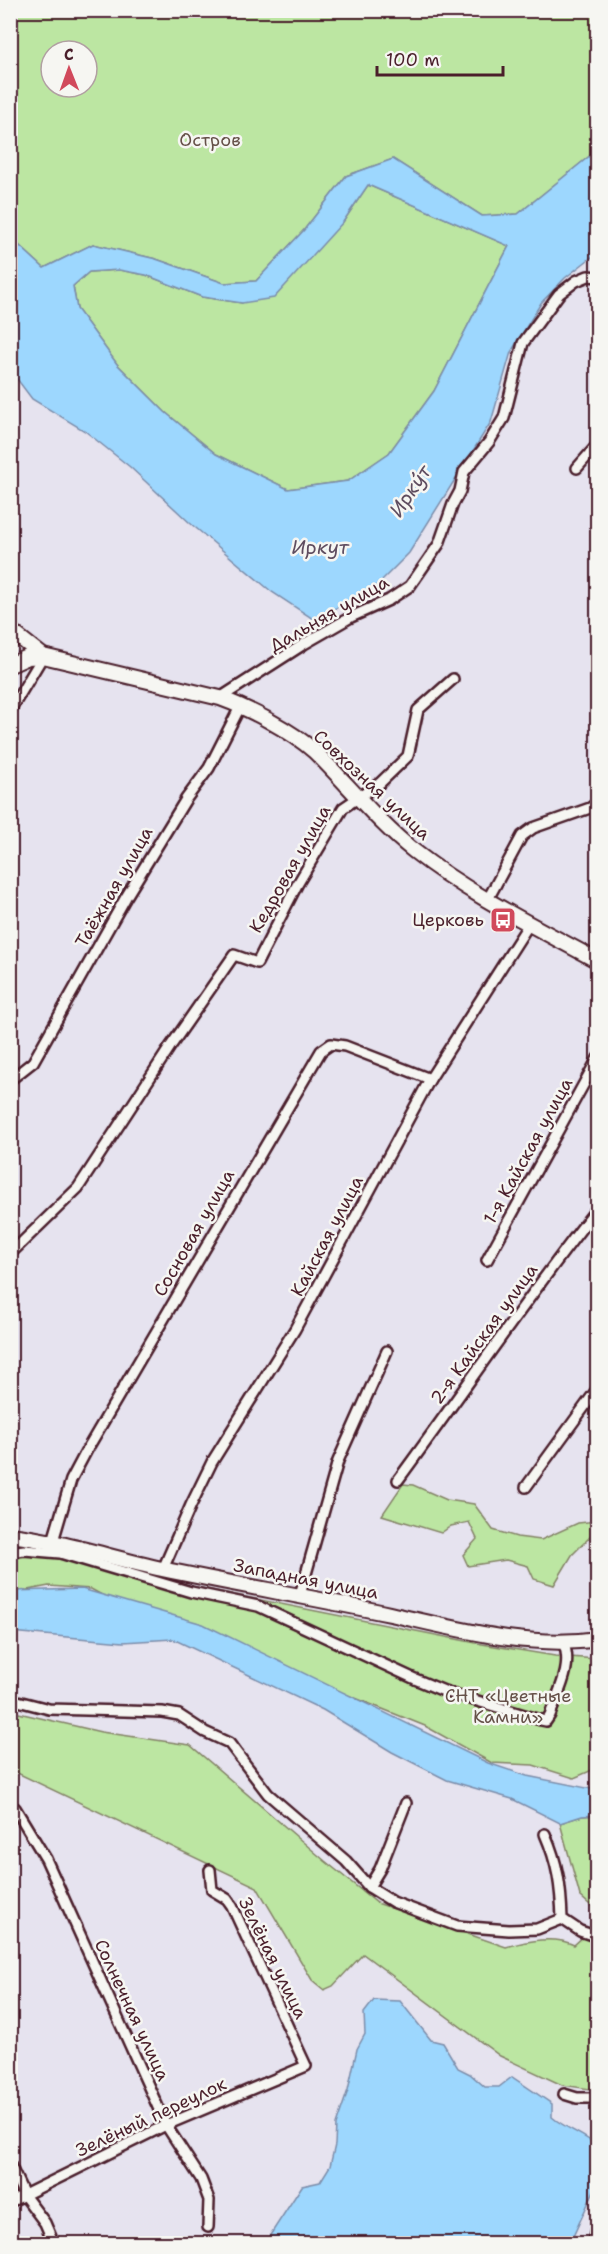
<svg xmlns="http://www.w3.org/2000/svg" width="608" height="2254" font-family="'Shantell Sans',sans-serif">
<rect width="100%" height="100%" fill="#e6e3ef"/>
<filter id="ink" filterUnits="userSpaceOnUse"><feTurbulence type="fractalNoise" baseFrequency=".0167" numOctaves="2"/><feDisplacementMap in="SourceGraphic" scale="12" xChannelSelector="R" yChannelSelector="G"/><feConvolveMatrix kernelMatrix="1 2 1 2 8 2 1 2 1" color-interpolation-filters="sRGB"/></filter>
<g filter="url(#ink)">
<g fill="#bce6a2" stroke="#838266" stroke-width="1.5" fill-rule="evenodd">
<path d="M11,11H597V150L518,214L482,216L393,159L346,176L304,230L256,281L224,283L156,259L93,244L44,268L11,238ZM51,51H87V87H51Z"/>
<path d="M368,185L509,246L434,391L389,453L348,481L288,489L216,454L165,412L117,364L77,309L73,286L89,272L119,270L146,275L202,297L242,303L343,222Z"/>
<path d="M403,1484L413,1485L447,1500L474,1504L493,1530L517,1537L541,1540L578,1523L597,1521V1534H593L572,1555L554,1585L534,1579L528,1566L506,1560L468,1566L463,1555L477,1539L469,1522L451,1526L441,1533L382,1515Z"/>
<path d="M10,1548L45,1549L146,1577L476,1643L555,1656L597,1659V1768L574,1778L533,1765L492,1763L425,1726L111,1600L91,1589L49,1586L11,1593Z"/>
<path d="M10,1711L101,1732L190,1745L325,1861L377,1903L506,1947C527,1941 554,1935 574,1945L585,1935L597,1940V2090L562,2085L500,2056L363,1954L333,1986L324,1990L312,1980L257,1887L11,1770Z"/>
<path d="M597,1815V1911L580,1896L560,1823L582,1816Z"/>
</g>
<g fill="#9dd7fe" stroke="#7c8daa" stroke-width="1.5" fill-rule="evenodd">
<path d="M597,150V253L565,278L541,303L511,352L491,422L409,553L370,592L313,619L272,592L190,523L130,467L85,431L32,399L11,371V238L44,268L93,244L156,259L224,283L256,281L304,230L346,176L393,159L482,216L518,214ZM368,185L509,246L434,391L389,453L348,481L288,489L216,454L165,412L117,364L77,309L73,286L89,272L119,270L146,275L202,297L242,303L274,298L343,222Z"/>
<path d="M82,1589L203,1624L488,1763L527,1776L597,1790V1815L582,1816L560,1823L512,1799L447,1780L392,1752L323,1710L173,1639L123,1642L11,1632V1591Z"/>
<path d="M374,2000L400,2001L431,2040L443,2043L458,2068L470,2074L485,2087H499L512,2077L552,2104V2117C566,2129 584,2134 597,2146V2184L570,2243H265L302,2186L320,2182L330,2166L335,2145L336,2125L348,2090L357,2049L365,2034L364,2013Z"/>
</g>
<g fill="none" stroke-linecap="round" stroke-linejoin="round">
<g stroke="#4a1f2b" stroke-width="14">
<g id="street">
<path d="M577,468L598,444"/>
<path d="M220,698L304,644L351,617L389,600L410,586L439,544L453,504L460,491L464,472L489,442L504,418L523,343L559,294L576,281L588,276L598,277"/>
<path d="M10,711L43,656"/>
<path d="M488,899L522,836L533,828L590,808L598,802"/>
<path d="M10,1080L33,1062L126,897L186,799L209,768L241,705"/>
<path d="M10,1254L78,1188L170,1047L234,955L257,963L297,885L343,808L380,783L408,756L418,710L453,679"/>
<path d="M487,1260L598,1058"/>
<path d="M398,1480C465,1389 528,1296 598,1207"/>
<path d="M526,1487L598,1388"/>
<path d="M53,1541L71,1480L88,1448L321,1051L331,1044L345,1046L430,1079"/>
<path d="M10,1552L24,1550L60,1553L191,1592L258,1606L415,1679L444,1691L541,1720L546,1721L550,1715C558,1692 574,1666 563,1642"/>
<path d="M163,1569L191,1505L212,1462L295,1329L430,1079L529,924"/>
<path d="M300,1595L338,1461L387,1351"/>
<path d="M10,1699L49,1709L162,1712L179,1715L205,1732L229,1743L268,1794L346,1861L369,1887L393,1902L457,1926L509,1930L537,1929L562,1919"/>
<path d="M10,1807L15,1808L46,1859L166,2125L201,2179L209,2200L208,2227"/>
<path d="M545,1834C558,1864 561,1887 562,1919L580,1931L598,1937"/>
<path d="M369,1887L380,1869L406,1803"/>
<path d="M564,2094L577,2098H598"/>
<path d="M10,2165L24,2195L45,2223L54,2244"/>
<path d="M10,2202L166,2125L306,2066L232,1906L227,1899L212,1890L210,1870"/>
<path d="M593,2244L598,2218"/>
</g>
</g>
<g stroke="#4a1f2b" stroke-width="18">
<g id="secondary">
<path d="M10,630L43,656L220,698C248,708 292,731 314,751C348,784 377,822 414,851C470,895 536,927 598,961"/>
<path d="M10,665L28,657L43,656"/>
<path d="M10,1535C62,1541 111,1558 162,1569C238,1585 314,1598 390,1614C458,1629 528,1649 598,1639"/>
</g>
</g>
<use href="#street" stroke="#f6f6f2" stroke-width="9"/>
<use href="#secondary" stroke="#f6f6f2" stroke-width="14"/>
</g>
</g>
<defs>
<g id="bus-square" transform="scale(1.35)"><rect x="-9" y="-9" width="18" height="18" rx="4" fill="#d1495b" stroke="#f6f6f2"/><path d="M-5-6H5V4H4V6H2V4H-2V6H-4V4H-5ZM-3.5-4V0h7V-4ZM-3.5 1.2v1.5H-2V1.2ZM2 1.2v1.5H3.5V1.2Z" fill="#fff"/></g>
</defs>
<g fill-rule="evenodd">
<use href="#bus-square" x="503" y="920"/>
</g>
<g text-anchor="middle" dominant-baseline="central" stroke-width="5" stroke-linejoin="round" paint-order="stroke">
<g font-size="18" fill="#665149" stroke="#f6f6f2">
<text x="210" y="140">Остров</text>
<text x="508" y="1696">СНТ «Цветные<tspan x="508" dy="21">Камни»</tspan></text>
</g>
<g font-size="18" fill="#4a1f2b" stroke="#f6f6f2">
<text transform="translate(329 614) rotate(-30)">Дальняя улица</text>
<text transform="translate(372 785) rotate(43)">Совхозная улица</text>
<text transform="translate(290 869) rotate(-60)">Кедровая улица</text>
<text transform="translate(114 887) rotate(-60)">Таёжная улица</text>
<text transform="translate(528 1151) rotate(-61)">1-я Кайская улица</text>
<text transform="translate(194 1233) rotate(-60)">Сосновая улица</text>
<text transform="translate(327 1236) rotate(-62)">Кайская улица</text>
<text transform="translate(484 1334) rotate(-54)">2-я Кайская улица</text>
<text transform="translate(306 1579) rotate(11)">Западная улица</text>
<text transform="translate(273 1958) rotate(64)">Зелёная улица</text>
<text transform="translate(132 2010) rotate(65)">Солнечная улица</text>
<text transform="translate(151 2117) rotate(-25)">Зелёный переулок</text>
</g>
<g font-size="18" fill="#4a1f2b" stroke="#f6f6f2" text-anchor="end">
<text x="484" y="920">Церковь</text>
</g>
<g font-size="20" font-style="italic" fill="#5f4d60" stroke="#f6f6f2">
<text transform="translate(410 491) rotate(-56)">Ирку́т</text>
<text x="320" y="547">Иркут</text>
</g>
</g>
<rect width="608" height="2254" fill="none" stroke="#f6f6f2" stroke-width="36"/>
<rect x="18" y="18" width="572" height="2218" fill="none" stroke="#4a1f2b" stroke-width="2" filter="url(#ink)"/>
<g transform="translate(69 69) rotate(359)"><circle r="28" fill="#f6f6f2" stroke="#b1a0a2" stroke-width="1.5"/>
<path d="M0-4.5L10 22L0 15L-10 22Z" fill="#d1495b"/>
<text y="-9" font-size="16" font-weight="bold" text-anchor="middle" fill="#4a1f2b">С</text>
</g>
<path d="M377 66v9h126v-9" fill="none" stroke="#4a1f2b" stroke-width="3"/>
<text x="386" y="66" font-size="18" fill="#4a1f2b" stroke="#f6f6f2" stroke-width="4.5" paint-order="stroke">100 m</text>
</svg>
